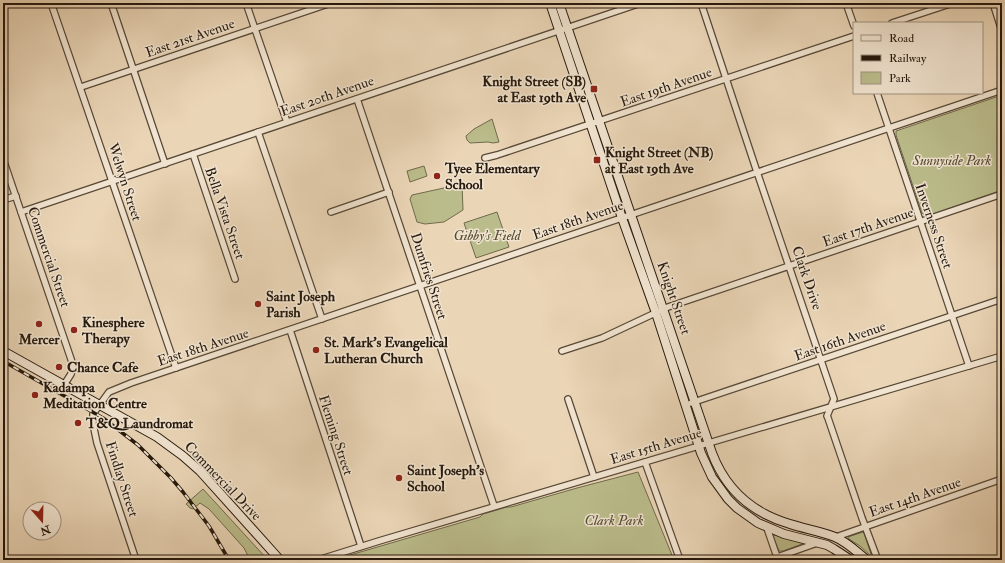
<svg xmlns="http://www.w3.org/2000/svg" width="1005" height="563" font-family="'IM FELL Double Pica',serif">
<rect width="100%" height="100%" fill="#ead5b6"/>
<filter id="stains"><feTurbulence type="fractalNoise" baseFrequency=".005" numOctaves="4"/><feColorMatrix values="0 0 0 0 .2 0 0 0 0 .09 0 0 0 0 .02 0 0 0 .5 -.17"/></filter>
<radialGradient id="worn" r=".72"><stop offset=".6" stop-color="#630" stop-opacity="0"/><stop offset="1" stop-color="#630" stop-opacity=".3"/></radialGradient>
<g fill="#bbbc8b" stroke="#706a4c">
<path d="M1002,95V190L927,216L922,213L896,135V131Z"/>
<path d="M492,119L499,142L493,143L488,142L470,143L467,140L466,136L474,129Z"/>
<path d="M424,166L427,176L410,182L407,171Z"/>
<path d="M462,184L463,210L444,222L425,224L417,222L410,199L412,195Z"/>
<path d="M497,212L509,247L476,258L464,223Z"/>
<path d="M638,472L674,560H333L480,517L483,514L507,507H511L577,488Z"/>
<path d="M203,489L267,559L268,560H250L244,548L209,509L200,503L193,509L190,508L186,504Z"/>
<path d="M863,532L864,533L872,557L860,546L849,539L848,537Z"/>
<path d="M774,535L801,542L802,544L783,551H779L773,537Z"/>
</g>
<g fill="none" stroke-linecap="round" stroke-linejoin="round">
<g stroke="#574837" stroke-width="8">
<g id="street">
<path d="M51,3L176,368"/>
<path d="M111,3L165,164"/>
<path d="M246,3L287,122"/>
<path d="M701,3L755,166L833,396L834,399L827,416L828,418L862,518L877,558V560"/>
<path d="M846,3L854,26"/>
<path d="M993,3L1002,31"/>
<path d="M892,23L953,3"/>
<path d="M81,87L331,3"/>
<path d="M877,93L969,366"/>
<path d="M357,99L494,506"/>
<path d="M258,132L322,319"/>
<path d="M193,154L235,279"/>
<path d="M485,158L497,155L854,36"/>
<path d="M3,159L73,365L71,374L64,385"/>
<path d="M3,199H6L16,196"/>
<path d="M21,212L641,3"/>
<path d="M331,212L389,192"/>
<path d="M290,330L361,546"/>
<path d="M562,351L602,338L668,307L1002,194"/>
<path d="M568,399L594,477"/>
<path d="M691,403L1002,299"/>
<path d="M645,462L680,560"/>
<path d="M767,528L777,557"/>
<path d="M836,537L1002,479"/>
<path d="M136,560L97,443L93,424V414L109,392L131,383L1002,90"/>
<path d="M318,560L379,541L1002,356"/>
<path d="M769,560L817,543"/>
</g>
</g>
<g stroke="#26190d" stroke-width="10">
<g id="secondary">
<path d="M550,3L622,218L656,313L701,453L712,477L728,499L737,508L758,523L784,534L827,545L834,549L851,560"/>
<path d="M559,3L712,453C726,490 752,513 790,524C805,529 820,531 835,537C847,542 857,552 867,560"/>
<path d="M3,351L157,437L183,456L200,471L280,560"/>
</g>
</g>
<use href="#street" stroke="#f1e4d0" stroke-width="5.5"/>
<use href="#secondary" stroke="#f1e4d0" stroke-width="8"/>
<g stroke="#26190d" stroke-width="3.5">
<path id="rail" d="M3,361L103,418L138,445L171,478L183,492L209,526L229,560"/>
</g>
<use href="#rail" stroke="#f1e4d0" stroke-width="2" stroke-dasharray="6" stroke-linecap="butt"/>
</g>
<g fill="#8f2418" stroke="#f1e4d0" stroke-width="1.5">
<rect x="590" y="85" width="8" height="8" rx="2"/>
<rect x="593" y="156" width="8" height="8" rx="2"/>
<circle cx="437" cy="176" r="4"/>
<circle cx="258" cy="304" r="4"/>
<circle cx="39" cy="324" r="4"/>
<circle cx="74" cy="330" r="4"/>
<circle cx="316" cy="350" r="4"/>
<circle cx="59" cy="367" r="4"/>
<circle cx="35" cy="395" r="4"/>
<circle cx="78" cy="423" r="4"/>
<circle cx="399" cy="478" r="4"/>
</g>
<g text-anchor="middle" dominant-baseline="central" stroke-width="3" stroke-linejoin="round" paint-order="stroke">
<g font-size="14" fill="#26190d" stroke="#f1e4d0">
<text transform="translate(190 38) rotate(-19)">East 21st Avenue</text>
<text transform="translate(666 87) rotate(-19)">East 19th Avenue</text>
<text transform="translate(327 96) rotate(-19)">East 20th Avenue</text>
<text transform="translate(125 182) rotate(72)">Welwyn Street</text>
<text transform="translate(225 213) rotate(71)">Bella Vista Street</text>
<text transform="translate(578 220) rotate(-19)">East 18th Avenue</text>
<text transform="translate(934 226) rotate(71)">Inverness Street</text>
<text transform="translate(868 227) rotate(-19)">East 17th Avenue</text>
<text transform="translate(49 257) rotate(71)">Commercial Street</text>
<text transform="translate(429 276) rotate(72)">Dumfries Street</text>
<text transform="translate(807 278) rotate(71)">Clark Drive</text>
<text transform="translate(674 298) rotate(71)">Knight Street</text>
<text transform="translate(840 341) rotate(-19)">East 16th Avenue</text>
<text transform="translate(203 347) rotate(-18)">East 18th Avenue</text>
<text transform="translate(336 435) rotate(72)">Fleming Street</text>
<text transform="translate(656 446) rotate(-17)">East 15th Avenue</text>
<text transform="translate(122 479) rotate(72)">Findlay Street</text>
<text transform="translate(223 481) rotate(46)">Commercial Drive</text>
<text transform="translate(915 497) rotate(-19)">East 14th Avenue</text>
</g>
<g font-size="14" font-weight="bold" fill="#26190d" stroke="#f1e4d0" text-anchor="start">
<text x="586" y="81" text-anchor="end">Knight Street (SB)<tspan x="586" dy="16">at East 19th Ave</tspan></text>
<text x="605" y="152">Knight Street (NB)<tspan x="605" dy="16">at East 19th Ave</tspan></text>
<text x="445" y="168">Tyee Elementary<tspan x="445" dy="16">School</tspan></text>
<text x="266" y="296">Saint Joseph<tspan x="266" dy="16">Parish</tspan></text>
<text x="82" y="322">Kinesphere<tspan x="82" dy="16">Therapy</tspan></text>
<text x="39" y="339" text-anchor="middle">Mercer</text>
<text x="324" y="342">St. Mark's Evangelical<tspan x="324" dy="16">Lutheran Church</tspan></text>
<text x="67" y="367">Chance Cafe</text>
<text x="43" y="387">Kadampa<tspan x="43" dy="16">Meditation Centre</tspan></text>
<text x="86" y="423">T&amp;Q Laundromat</text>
<text x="407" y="470">Saint Joseph’s<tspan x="407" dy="16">School</tspan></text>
</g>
<g font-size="14" font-style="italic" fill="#534a33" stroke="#f1e4d0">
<text x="952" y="160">Sunnyside Park</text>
<text x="487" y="235">Gibby's Field</text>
<text x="614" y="520">Clark Park</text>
</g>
</g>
<rect width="1005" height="563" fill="none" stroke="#ead5b6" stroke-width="16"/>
<rect x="4" y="4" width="997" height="555" fill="none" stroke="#26190d" stroke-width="2"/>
<rect x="8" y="8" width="989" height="547" fill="none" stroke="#26190d"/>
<rect x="853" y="22" width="130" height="72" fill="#f1e4d0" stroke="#a09382"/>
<rect x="861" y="35" width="20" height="6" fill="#f1e4d0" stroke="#a09382"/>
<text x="889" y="42" font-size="12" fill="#26190d">Road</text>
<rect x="861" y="55" width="20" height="6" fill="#26190d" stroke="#a09382"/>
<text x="889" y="62" font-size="12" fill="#26190d">Railway</text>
<rect x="861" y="72" width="20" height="12" fill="#bbbc8b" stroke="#a09382"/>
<text x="889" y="82" font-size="12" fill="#26190d">Park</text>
<g transform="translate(42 521) rotate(160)"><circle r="19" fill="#f1e4d0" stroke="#a09382"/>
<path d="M0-3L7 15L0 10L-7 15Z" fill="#8f2418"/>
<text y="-6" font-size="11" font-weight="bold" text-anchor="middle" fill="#26190d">N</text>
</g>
<rect width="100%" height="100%" filter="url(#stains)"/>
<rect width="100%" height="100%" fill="url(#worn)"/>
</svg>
